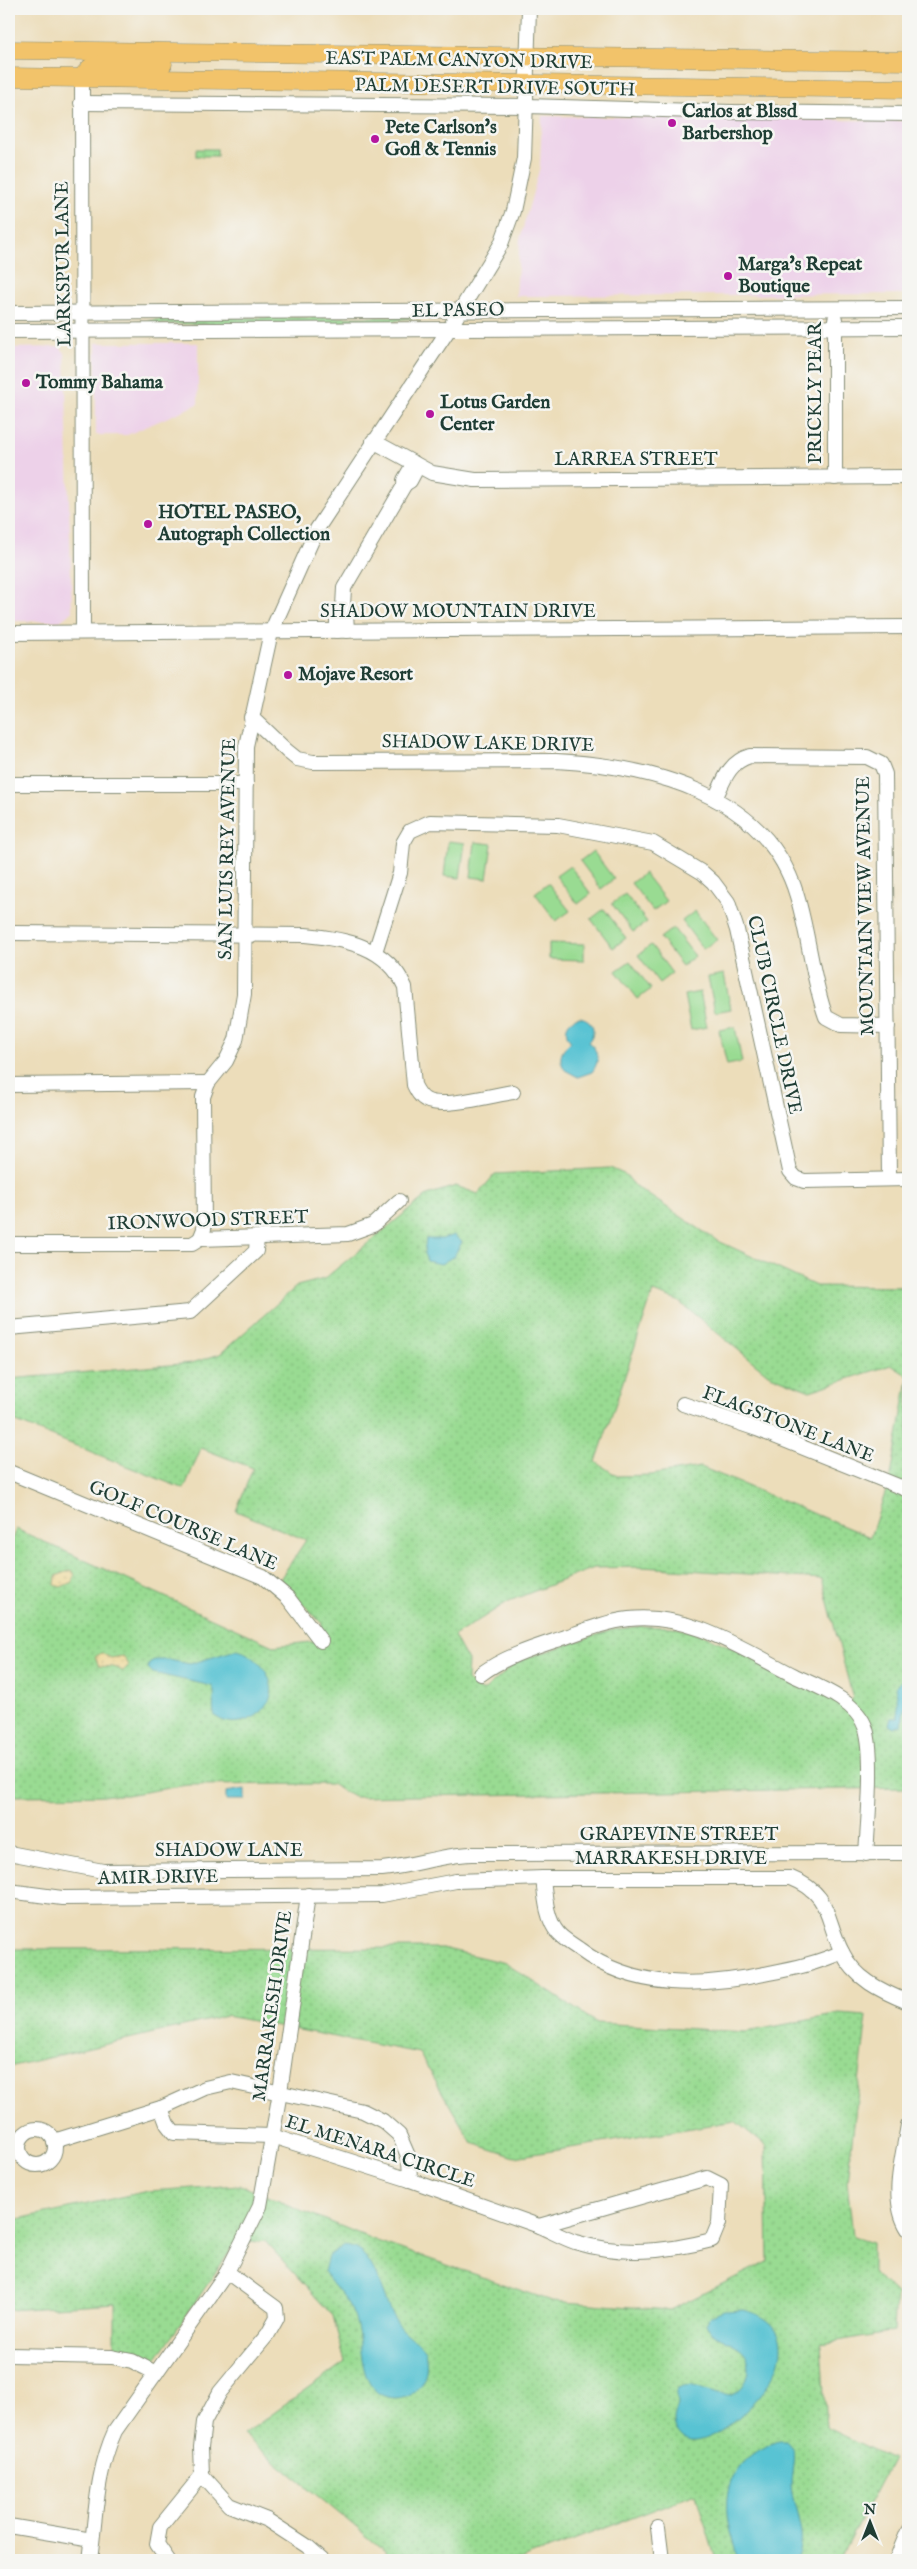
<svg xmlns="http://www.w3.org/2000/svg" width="917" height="2569" font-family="'IM FELL English',serif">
<defs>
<pattern id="grass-dots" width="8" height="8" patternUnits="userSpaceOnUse" patternTransform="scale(1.25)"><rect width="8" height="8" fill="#99db92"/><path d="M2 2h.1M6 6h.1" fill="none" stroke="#83bd7e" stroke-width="1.8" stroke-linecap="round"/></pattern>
<pattern id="sand-dots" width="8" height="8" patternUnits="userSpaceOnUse" patternTransform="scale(1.25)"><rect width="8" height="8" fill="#eeda9e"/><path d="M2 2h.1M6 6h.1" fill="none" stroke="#ccbc89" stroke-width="1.8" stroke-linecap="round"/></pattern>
</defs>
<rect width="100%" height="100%" fill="#f6f6f2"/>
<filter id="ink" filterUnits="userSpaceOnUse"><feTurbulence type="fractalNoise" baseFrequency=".02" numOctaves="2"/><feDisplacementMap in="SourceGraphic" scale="10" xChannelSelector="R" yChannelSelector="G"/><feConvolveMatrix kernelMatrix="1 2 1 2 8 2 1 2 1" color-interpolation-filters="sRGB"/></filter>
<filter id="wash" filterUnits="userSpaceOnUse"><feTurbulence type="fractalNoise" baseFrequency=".0096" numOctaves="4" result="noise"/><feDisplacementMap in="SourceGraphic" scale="20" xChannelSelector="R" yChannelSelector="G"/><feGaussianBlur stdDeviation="1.12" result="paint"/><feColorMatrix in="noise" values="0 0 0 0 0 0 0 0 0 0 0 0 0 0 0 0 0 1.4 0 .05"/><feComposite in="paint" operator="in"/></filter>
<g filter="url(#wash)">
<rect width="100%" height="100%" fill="#ecddba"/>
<g fill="#edd1e9">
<path d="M542,116L908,121V294L516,296L520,239L540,167Z"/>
<path d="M96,343H198V404L127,435H96Z"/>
<path d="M60,347L65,353L72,612L60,621H9V348Z"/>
</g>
<g fill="url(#grass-dots)" stroke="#5c8c63" fill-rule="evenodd">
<rect x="196" y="149" width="21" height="7"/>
<path d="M434,317L403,319L383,324H98L145,322L165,318Z"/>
<path d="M610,1168L626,1175L635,1186L716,1240L816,1286L908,1287V1376L891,1365L810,1391L768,1374L678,1301L653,1292L596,1462L617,1476L651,1475L701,1467L870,1537L891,1476L908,1379V1788L354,1797L331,1784L187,1785L126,1795L9,1796V1547L16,1529L273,1646L321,1641L322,1624L280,1579L306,1540L236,1511L253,1468L201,1448L184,1489L9,1419V1379L192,1363L220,1354L297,1286L324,1279L427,1195L456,1186L478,1194L495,1174ZM642,1567L822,1579L853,1699L844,1702L707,1636L673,1627L641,1626L612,1630L524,1659L513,1665L485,1690H478L467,1680L468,1661L454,1636L509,1601L594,1568Z"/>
<path d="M442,1948L505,1963L597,2023L746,2032L839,2014L867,2016L847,2182L853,2236L872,2242V2272L896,2294L894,2331L821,2344L826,2427L892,2459L839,2560H716L696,2494L520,2560H387L385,2551L243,2435L345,2362L333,2316L265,2241L235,2244L151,2367L115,2350V2303L9,2310V2221L148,2191L240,2185L377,2241L552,2301L670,2310L768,2261L766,2146L735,2121L515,2157L472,2143L419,2053L226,2016L9,2067V1949Z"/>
</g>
<g fill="url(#sand-dots)" stroke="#868c69">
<path d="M72,1570L75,1575L72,1582L61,1587L55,1585L56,1576Z"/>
<path d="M101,1653L111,1658L123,1656L129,1665L123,1671L114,1667L99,1666L95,1657Z"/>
</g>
<g fill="#99db92" stroke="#5c8c63">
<path d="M448,841L465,843L460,878L444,876Z"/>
<path d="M475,842L492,844L487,879L471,877Z"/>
<path d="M593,851L614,879L601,889L580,861Z"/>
<path d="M570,866L591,894L578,904L556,876Z"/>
<path d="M644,873L666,901L653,911L631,883Z"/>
<path d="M548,883L570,911L556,921L535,893Z"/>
<path d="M625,894L647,922L633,932L612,904Z"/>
<path d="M604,909L626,938L613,948L591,919Z"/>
<path d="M695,911L717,940L703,949L682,921Z"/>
<path d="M673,928L695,956L682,966L660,938Z"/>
<path d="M549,943L584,944V960L549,959Z"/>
<path d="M651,945L672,973L659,983L638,955Z"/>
<path d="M630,961L651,989L638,999L616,971Z"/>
<path d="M724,974L731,1009L715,1012L708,977Z"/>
<path d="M700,992L707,1027L691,1030L684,995Z"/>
<path d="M735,1027L742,1062L727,1065L719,1030Z"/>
</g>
<g fill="#58c3d3" stroke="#3c8084">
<path d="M580,1017C594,1020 597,1032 588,1042C599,1050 600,1062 592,1072L578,1077L565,1070C558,1059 560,1049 571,1042C562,1031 567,1019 580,1017Z"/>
<path d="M454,1235L462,1242L454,1256L441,1264L427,1261L424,1253L426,1239H442Z"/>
<path d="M236,1650C254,1652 275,1676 271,1695C266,1718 234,1731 215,1716C210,1705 218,1696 212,1686L153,1673L148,1668L149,1664L156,1660H169L190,1664Z"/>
<path d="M902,1681L908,1682V1705L904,1709L902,1725L894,1728L889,1725L891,1718H898C896,1707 899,1698 895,1687Z"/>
<path d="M245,1789V1800H226V1792Z"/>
<path d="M343,2246C377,2247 380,2297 395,2320C403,2333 416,2339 425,2351C427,2363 428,2374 421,2384C415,2393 406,2398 395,2398C355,2397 365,2343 354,2316C348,2299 333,2287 324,2272L328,2256Z"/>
<path d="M744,2310C837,2334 730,2444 691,2441C683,2440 678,2433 675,2426C672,2416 677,2412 678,2404C678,2398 674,2395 677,2389C696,2375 720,2408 740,2389C746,2383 749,2376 749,2368C749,2338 716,2346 706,2324L709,2317L724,2311Z"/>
<path d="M779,2441H786L793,2449C795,2461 791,2472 791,2484C792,2511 810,2535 796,2560H741C735,2553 733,2541 730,2532C719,2488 735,2455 779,2441Z"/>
</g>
</g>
<g filter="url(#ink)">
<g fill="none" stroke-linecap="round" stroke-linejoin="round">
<g stroke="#868d77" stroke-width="16">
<g id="minor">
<path d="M82,77L83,632"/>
<path d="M81,103L527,106L731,112L908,114"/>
<path d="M9,313L908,308"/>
<path d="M9,331L908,327"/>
<path d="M373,441L432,473L475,480L908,477"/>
<path d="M414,463L404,480L405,484L410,481L418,466"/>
<path d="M835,478V319"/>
<path d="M343,606L344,588L405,484"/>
<path d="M337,631V614L343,606L346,612L347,631"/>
<path d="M9,633L908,627"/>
<path d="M251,717L287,751L297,759L313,762L556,761C649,766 767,793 797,896C809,936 812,978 826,1017L841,1025L888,1026"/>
<path d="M9,784H246"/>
<path d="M715,799C724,780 729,762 750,756L867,757L881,764L885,774L889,1178"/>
<path d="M9,933L305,935C345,939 387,946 405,987L414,1085C417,1091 420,1097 426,1100C443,1109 493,1095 513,1092"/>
<path d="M375,952L400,873L403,843L410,831L430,822L558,825L653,843L703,873L713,882L728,902L737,930L790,1171L796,1178L804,1181L908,1179"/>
<path d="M9,1085L208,1083"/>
<path d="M200,1239L204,1229L203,1097L208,1083L226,1061L236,1040L244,994L246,746L271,632L317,529L449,329L501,244L513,211L524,158L529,9"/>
<path d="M9,1244H192L200,1239L348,1234L373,1225L399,1201"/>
<path d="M9,1328L190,1312L256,1251L257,1237"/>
<path d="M683,1404L757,1429L908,1490"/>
<path d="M9,1472L263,1577L288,1598L321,1641"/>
<path d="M481,1674C504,1657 533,1648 560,1639C583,1631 605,1622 629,1619C689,1612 744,1650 795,1676C819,1687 857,1701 866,1729C874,1756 868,1823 866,1854"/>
<path d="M9,1853L103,1871L382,1869C413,1866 441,1855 471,1854L908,1853"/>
<path d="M543,1878C545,1895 546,1919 558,1933C563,1939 572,1944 579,1949C635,1991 703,1987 769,1973C795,1968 818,1963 842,1952"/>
<path d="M9,1891L62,1898L382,1895L456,1881L543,1878H791C832,1894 825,1919 842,1952C855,1979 881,1991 908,2002"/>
<path d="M161,2108L167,2124L174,2133L272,2136L410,2180L539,2226"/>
<path d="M908,2125C903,2157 889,2200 908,2229"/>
<circle cx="37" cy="2147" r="18"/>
<path d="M54,2141L161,2108L205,2088L231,2082L363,2111L383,2121L399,2135L409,2158L410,2180"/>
<path d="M707,2178L721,2185L719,2223L712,2240C666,2252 621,2256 575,2242C563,2238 551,2231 539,2226Z"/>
<path d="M9,2355L112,2357L132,2361L156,2373"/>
<path d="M202,2475L201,2447L204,2422L220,2392L268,2334L277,2318L276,2308L227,2272"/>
<path d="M9,2526L92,2540"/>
<path d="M658,2528L662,2560"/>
<path d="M90,2560C96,2516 96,2472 115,2431L227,2272L260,2206L280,2092L308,1895"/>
<path d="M168,2560L157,2544L160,2527L202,2475L229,2505L267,2520L307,2546L323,2560"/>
<path d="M896,2560L908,2531"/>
</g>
</g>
<g stroke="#868d77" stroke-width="19">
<g id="major">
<path d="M9,50L908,61"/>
<path d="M9,77L908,89"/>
<path d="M82,77L90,68L102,64H163"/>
</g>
</g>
<use href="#minor" stroke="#fff" stroke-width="14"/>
<use href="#major" stroke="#f2c36a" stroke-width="18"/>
</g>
</g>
<g fill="#b5179e" stroke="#f6f6f2" stroke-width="2">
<circle cx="672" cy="123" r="5"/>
<circle cx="375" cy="139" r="5"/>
<circle cx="728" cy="276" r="5"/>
<circle cx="26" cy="383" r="5"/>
<circle cx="430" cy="414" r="5"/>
<circle cx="148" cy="524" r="5"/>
<circle cx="288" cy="675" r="5"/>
</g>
<g text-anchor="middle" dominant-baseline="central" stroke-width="5" stroke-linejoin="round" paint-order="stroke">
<g font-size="19" fill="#1f3d34" stroke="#f6f6f2">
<text transform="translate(459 61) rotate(1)">EAST PALM CANYON DRIVE</text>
<text transform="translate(495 88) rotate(1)">PALM DESERT DRIVE SOUTH</text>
<text transform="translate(64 264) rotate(-91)">LARKSPUR LANE</text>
<text transform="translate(458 311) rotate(-1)">EL PASEO</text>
<text transform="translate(816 393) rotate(-90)">PRICKLY PEAR</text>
<text x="636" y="460">LARREA STREET</text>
<text x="458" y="612">SHADOW MOUNTAIN DRIVE</text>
<text transform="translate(488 744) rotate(1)">SHADOW LAKE DRIVE</text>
<text transform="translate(228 849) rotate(-89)">SAN LUIS REY AVENUE</text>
<text transform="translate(866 906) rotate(-91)">MOUNTAIN VIEW AVENUE</text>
<text transform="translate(774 1015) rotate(78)">CLUB CIRCLE DRIVE</text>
<text transform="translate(208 1221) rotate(-2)">IRONWOOD STREET</text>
<text transform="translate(788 1425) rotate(21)">FLAGSTONE LANE</text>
<text transform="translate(183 1526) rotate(23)">GOLF COURSE LANE</text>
<text x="679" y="1835">GRAPEVINE STREET</text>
<text x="229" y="1851">SHADOW LANE</text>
<text x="671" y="1859">MARRAKESH DRIVE</text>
<text transform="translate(158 1878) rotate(-1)">AMIR DRIVE</text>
<text transform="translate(273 2006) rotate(-82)">MARRAKESH DRIVE</text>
<text transform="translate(380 2152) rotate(18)">EL MENARA CIRCLE</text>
</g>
<g font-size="19" font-weight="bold" fill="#1f3d34" stroke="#f6f6f2" text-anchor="start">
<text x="682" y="112">Carlos at Blssd<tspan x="682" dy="22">Barbershop</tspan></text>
<text x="385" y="128">Pete Carlson's<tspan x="385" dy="22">Gofl &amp; Tennis</tspan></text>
<text x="738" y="265">Marga's Repeat<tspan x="738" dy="22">Boutique</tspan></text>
<text x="36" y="383">Tommy Bahama</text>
<text x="440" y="403">Lotus Garden<tspan x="440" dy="22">Center</tspan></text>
<text x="158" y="513">HOTEL PASEO,<tspan x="158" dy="22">Autograph Collection</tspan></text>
<text x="298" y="675">Mojave Resort</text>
</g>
</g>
<rect width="917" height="2569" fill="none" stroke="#f6f6f2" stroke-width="30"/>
<g transform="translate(870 2522)" stroke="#f6f6f2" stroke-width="4" paint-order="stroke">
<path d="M0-4L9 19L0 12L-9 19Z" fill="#1f3d34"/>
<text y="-8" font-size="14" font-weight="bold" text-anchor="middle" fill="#1f3d34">N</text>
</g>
</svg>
